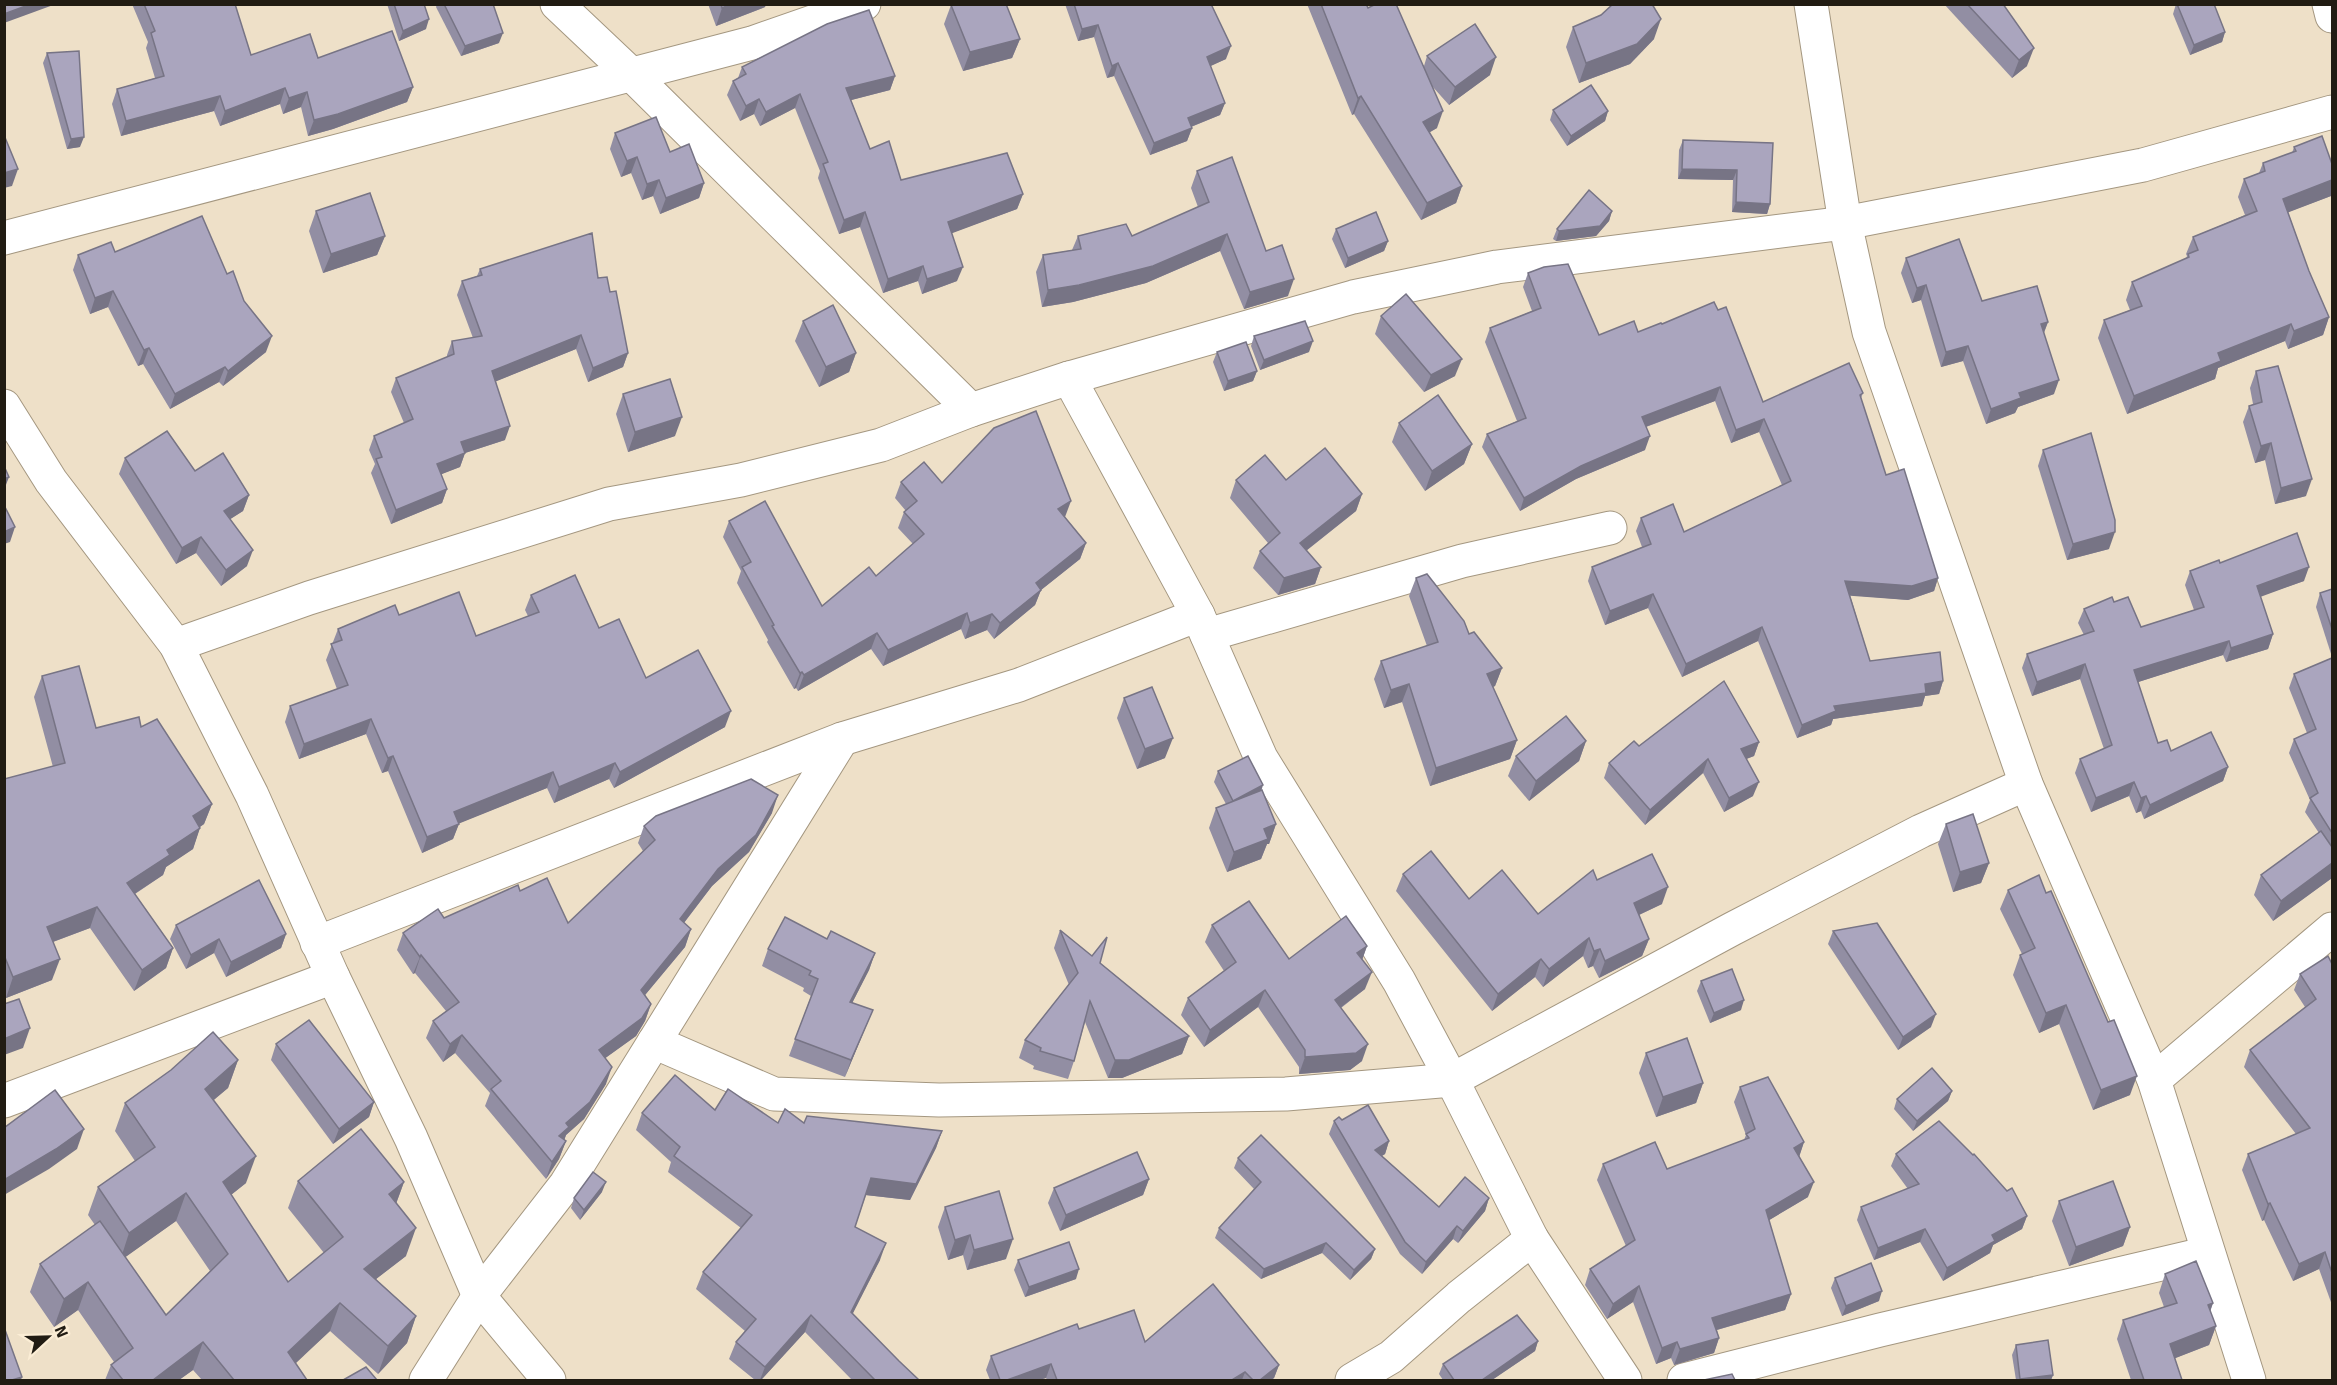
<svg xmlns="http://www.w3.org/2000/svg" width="2337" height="1385" font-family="Signika,sans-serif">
<rect width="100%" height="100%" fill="#eee0c8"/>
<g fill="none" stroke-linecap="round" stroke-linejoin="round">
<g stroke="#a49780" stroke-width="35">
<g id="minor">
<path d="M557,4L630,73L971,410"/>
<path d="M1811,4L1845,223L1869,332L2026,784L2154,1080L2249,1380"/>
<path d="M2329,4L2332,16"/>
<path d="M4,238L752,43L864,4"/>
<path d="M1069,378L1198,615L1261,758L1399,981L1452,1080L1532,1239L1625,1380"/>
<path d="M4,406L51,481L176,645L252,795L333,977L411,1138L479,1296L549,1380"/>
<path d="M1207,635L1462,561L1610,528"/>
<path d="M176,645L309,598L609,504L741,480L881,445L971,410L1069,378L1353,297L1497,267L1845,223L2143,165L2332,112"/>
<path d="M317,943L842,739L1019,685L1198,615"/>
<path d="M654,1042L774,1094L939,1100L1286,1094L1452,1080L1732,929L1921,831L2026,784"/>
<path d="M2154,1080L2332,929"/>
<path d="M4,1101L333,977"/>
<path d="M426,1380L479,1296L566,1184L842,739"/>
<path d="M1352,1380L1391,1357L1459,1297L1532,1239"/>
<path d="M1684,1380L1880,1330L2208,1253"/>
</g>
</g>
<use href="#minor" stroke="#fff" stroke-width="33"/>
</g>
<g fill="#928ea3" fill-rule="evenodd">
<path d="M132,4H235L251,55L318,58L413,87L407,102L333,129L308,136L301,107L283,114L280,104L220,126L214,111L121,136L112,104L117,89L155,78L146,48L148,42Z"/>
<path d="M387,4H424L426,29L399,41Z"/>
<path d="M437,4H493L499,43L461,56L436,7Z"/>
<path d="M708,4H766L765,7L716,26Z"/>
<path d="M1065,4H1211L1226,59L1210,66L1225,103L1220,115L1191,127L1192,128L1187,141L1150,155L1114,76L1107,78L1094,37L1078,41Z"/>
<path d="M1307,4H1366L1368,8L1424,66L1427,56L1490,75L1449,105L1432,86L1437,128L1429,132L1462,186L1456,203L1421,220L1354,114L1352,115Z"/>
<path d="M1944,4H2003L2027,66L2012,78Z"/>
<path d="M2176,4L2225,32L2222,42L2190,55L2173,14Z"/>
<path d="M951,5L1020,39L1012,58L963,71L944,24Z"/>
<path d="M1573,27L1654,39L1630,64L1579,83L1566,47Z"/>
<path d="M47,53L80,147L67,149L43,63Z"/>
<path d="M742,67L895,76L890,90L851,100L870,149L901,180L1023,194L1017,209L951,233L957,281L922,294L918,281L883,293L860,227L839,234L818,178L820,171L795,108L760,126L754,114L740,121L727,95L733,81L738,78Z"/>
<path d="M1553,110L1608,111L1605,121L1567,146L1550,120Z"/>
<path d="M615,133L670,152L704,183L699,198L660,214L653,196L642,200L631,173L621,177L610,149Z"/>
<path d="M1683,140L1773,143L1770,204L1767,214L1732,212L1733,180L1678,179L1679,150Z"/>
<path d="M2294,147L2332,164V192L2331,196L2288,212L2309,271L2329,317L2323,335L2288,349L2285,341L2218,368L2215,379L2127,414L2098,338L2104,320L2130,310L2126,300L2132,282L2186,259L2187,256L2186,254L2193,237L2245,215L2238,197L2244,179L2259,173L2263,163L2292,153Z"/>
<path d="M1197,171L1266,251L1288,296L1244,309L1220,251L1146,283L1073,302L1042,307L1036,272L1043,255L1072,250L1078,236H1132L1198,207L1191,188Z"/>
<path d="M316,211L385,236L377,255L323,273L309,231Z"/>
<path d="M1612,211L1609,221L1596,236L1556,241L1553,239L1557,229Z"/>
<path d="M1336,229L1388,241L1384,251L1345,268L1332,239Z"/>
<path d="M115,252L227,274L244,301L266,352L223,386L219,382L170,409L143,364L138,366L108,307L90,314L73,270L78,255Z"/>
<path d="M1906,258L1982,301L2048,322L2044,333L2054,394L2018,407L2015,413L1986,424L1963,361L1941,367L1921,300L1912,303L1901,273Z"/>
<path d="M480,269L598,278L610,292L628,353L623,367L588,382L576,349L496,381L505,440L465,453L460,467L441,474L447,489L442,503L391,524L371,473L375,464L369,450L374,436L404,423L391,392L396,378L447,357V355L452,341L473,338L457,295L462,281L477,276Z"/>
<path d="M1528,273L1599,335L1638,332L1662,324L1763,402L1863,393L1861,398L1886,475L1938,578L1934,591L1908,600L1850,595L1870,661L1943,681L1939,694L1925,696L1922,706L1833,719L1831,725L1797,738L1758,641L1682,677L1648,608L1605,625L1588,581L1592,567L1642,547L1636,531L1641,518L1684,532L1782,485L1759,432L1731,443L1715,401L1646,427L1645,450L1576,479L1520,511L1482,447L1487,434L1517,421L1485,342L1490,328L1532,311L1523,287Z"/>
<path d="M1381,316L1455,376L1424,392L1375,334Z"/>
<path d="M803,321L856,353L849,372L819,387L795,341Z"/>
<path d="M1254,336L1309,352L1260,370L1251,346Z"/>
<path d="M1217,352L1257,371L1253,381L1224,391L1213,362Z"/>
<path d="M2256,371L2306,496L2275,504L2265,460L2255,463L2243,422L2249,406L2253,404L2250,388Z"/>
<path d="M623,394L675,436L628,452L616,414Z"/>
<path d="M1399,423L1472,444L1464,464L1425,491L1392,442Z"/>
<path d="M2043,450L2109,549L2067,560L2038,466Z"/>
<path d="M125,458L195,471L249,495L243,511L230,519L247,566L221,586L196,553L176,564L119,474Z"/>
<path d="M1236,480H1286L1362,494L1356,511L1306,551L1321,567L1315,584L1278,595L1253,568L1260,551L1268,543L1230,498Z"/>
<path d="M901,482L942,483L1065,517L1086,543L1080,559L1041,590L1035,605L994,639L987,630L965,639L961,629L883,666L871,649L798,691L796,688L794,689L767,642L768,640L737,583L741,571L723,537L729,521L822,606L876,576L913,544L898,528L904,512L906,511L895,498Z"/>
<path d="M2220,563L2304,581L2260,596L2273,634L2268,649L2226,662L2223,655L2138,682L2158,743L2171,751L2228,767L2223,781L2144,819L2141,811L2136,813L2129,796L2091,812L2075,773L2080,759L2104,749L2080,679L2032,696L2022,668L2027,654L2084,635L2078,623L2084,609L2114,602L2141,627L2194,610L2185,585L2190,571Z"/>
<path d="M1416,578L1469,634L1502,668L1495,686L1493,687L1517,740L1510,759L1430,786L1402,702L1384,708L1374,679L1381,661L1427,646L1409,596Z"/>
<path d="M2332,589V657L2316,607L2320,593Z"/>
<path d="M531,595L599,628L646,678L725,727L614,788L609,779L554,803L547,788L459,823L453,839L422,853L388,771L382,773L366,734L299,759L285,722L290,706L337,689L326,660L338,629L399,615L476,636L528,616L525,610Z"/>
<path d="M2332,658V878L2273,921L2254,895L2261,875L2319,833L2305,812L2310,800L2289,753L2294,739L2307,733L2289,688L2294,674Z"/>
<path d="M42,676L96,728L141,727L212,804L204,824L200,827L193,849L166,867L163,875L135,894L173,948L166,968L134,991L90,928L53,942L52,980L6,998L4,994V779L53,767L34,697Z"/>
<path d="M1124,698L1165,758L1137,769L1117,718Z"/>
<path d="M1586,741L1579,761L1529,801L1508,776L1516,756Z"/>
<path d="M1759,742L1754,756L1746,759L1753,796L1724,812L1703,773L1645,825L1604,778L1609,763Z"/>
<path d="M1218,771L1262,790L1276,824L1269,844H1267L1261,859L1227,872L1209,828L1216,808L1226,804L1214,782Z"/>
<path d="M772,813L749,852L712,886L684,923L691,929L685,947L645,995L651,1004L645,1021L636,1036L605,1058L606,1084L584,1119L566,1135L564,1140L566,1141L559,1159L546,1179L485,1106L490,1093L455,1053L443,1062L426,1038L433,1021L446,1011L415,973L413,974L397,950L403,933L520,891L568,923L643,851L638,843L644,826Z"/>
<path d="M1946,824L1989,863L1981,883L1953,892L1938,844Z"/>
<path d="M1403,874L1469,899L1538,914L1597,880L1662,904L1639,915L1649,939L1642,956L1599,978L1593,966L1588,968L1583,956L1543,987L1535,977L1492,1011L1396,891Z"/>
<path d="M2008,890L2046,893L2108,1022L2130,1095L2093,1110L2059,1024L2039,1033L2013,975L2020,955L2022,954L2000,909Z"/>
<path d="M176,925L286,934L281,948L226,977L214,953L186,969L170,939Z"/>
<path d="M1212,925L1289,959L1367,946L1362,960L1365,989L1341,1008L1362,1061L1350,1070L1299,1074V1067L1258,1007L1204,1047L1181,1015L1188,998L1224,971L1205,942Z"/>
<path d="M1060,930L1189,1036L1182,1054L1122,1078H1108L1085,1022L1074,1061L1068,1079L1033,1069L1034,1066L1019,1058L1025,1040L1069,985L1054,948Z"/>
<path d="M1833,931L1931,1027L1898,1050L1828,944Z"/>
<path d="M827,939L875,953L869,970L852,1003L873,1010L845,1077L789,1056L811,996L803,991L804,988L762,966L768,949Z"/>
<path d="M2332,964V1305L2319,1269L2293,1281L2264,1220L2262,1221L2242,1170L2248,1154L2296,1134L2244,1067L2250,1050L2305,1007L2294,990L2300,974Z"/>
<path d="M1701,981L1741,1010L1710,1023L1697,991Z"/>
<path d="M276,1044L374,1102L369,1117L333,1144L271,1060Z"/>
<path d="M1646,1053L1703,1083L1696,1103L1656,1117L1639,1073Z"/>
<path d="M238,1060L228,1088L213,1100L246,1183L231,1195L288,1282L324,1253L288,1208L298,1181L404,1182L396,1204L406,1256L376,1279L416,1316L407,1343L378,1374L330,1331L295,1363L307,1380H202L193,1370L179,1380H105L111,1365L114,1362L78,1310L54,1327L30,1292L40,1264L95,1225L88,1215L98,1187L135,1161L115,1131L125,1103ZM176,1221L210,1271L166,1315L125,1257Z"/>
<path d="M1740,1087L1804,1142L1799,1157L1808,1197L1769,1220L1791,1294L1785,1310L1717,1330L1719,1338L1714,1353L1674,1365L1671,1358L1656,1364L1633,1302L1607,1319L1585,1285L1590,1269L1626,1246L1597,1180L1603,1164L1667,1169L1744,1140L1746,1135L1734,1102Z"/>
<path d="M1952,1091L1948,1101L1913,1131L1894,1109L1897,1099Z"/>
<path d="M715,1110L778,1123H804L942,1131L936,1148L910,1200L866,1195L855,1227L880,1260L852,1314L899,1361L919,1380H852L805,1332L761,1380H755L729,1359L736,1342L745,1331L696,1289L703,1272L741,1228L668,1172L671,1162L636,1130L642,1113Z"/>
<path d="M1342,1120L1389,1141L1385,1154L1382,1156L1439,1207L1489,1198L1485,1211L1458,1243L1453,1239L1422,1274L1400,1254L1329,1134L1334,1121Z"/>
<path d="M1896,1154L2027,1216L2022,1229L1993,1245L1990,1253L1943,1281L1920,1242L1874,1260L1857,1220L1861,1207L1908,1189L1891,1166Z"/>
<path d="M1238,1158L1375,1249L1371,1259L1350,1280L1322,1253L1261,1279L1215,1238L1219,1228L1254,1189L1234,1168Z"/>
<path d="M1149,1179L1143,1195L1060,1231L1048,1203L1054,1188Z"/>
<path d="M602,1192L580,1220L571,1208L574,1198Z"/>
<path d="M2059,1201L2130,1227L2123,1246L2069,1266L2052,1221Z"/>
<path d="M945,1207L1006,1259L967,1270L963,1255L948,1260L938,1227Z"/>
<path d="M1018,1260L1076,1279L1025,1297L1014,1270Z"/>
<path d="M2165,1274L2213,1303L2210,1312L2216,1326L2209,1345L2175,1358L2182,1380H2131L2117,1339L2123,1320L2164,1307L2159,1293Z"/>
<path d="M1835,1278L1879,1301L1842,1316L1831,1288Z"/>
<path d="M1079,1329L1145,1342L1279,1365L1274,1378L1271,1380H1047L1046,1378L1039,1380H990L986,1370L991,1356Z"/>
<path d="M1538,1341L1535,1351L1492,1380H1443L1439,1374L1443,1364Z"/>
<path d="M2016,1345L2053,1375L2051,1380H2016L2012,1355Z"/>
</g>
<g fill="#777485">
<path d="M31,4H56L4,23V14Z"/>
<path d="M731,4H766L765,7L716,26L722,8Z"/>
<path d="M429,19L426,29L399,41L403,31Z"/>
<path d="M1661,19L1654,39L1630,64L1579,83L1586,63Z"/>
<path d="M1098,25L1094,37L1078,41L1082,29Z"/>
<path d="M2225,32L2222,42L2190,55L2194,45Z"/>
<path d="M503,33L499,43L461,56L465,46Z"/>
<path d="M1020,39L1012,58L963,71L970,52Z"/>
<path d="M1231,46L1226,59L1202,70L1207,57Z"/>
<path d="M2034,48L2027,66L2012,78L2019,60Z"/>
<path d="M1496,57L1490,75L1449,105L1455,87Z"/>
<path d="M1118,63L1114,76L1107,78L1112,66Z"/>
<path d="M895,76L890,90L840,103L846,88Z"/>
<path d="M413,87L407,102L333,129L308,136L314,120Z"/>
<path d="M285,88L280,104L220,126L225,111Z"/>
<path d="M307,92L301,107L283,114L289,98Z"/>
<path d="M800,94L795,108L760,126L766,112Z"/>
<path d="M220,96L214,111L121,136L126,121Z"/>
<path d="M1361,96L1354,114L1352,115L1358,98Z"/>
<path d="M759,99L754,114L740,121L746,106Z"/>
<path d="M1225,103L1220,115L1183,130L1188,118Z"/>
<path d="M1443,111L1437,128L1417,140L1423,122Z"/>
<path d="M1608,111L1605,121L1567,146L1571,136Z"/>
<path d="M1192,128L1187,141L1150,155L1154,143Z"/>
<path d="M84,137L80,147L67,149L71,139Z"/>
<path d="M637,157L631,173L621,177L627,161Z"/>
<path d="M18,169L12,186L4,188V173Z"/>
<path d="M1682,169L1737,170L1733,180L1678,179Z"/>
<path d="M659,180L653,196L642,200L647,184Z"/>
<path d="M2332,180V192L2331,196L2276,217L2283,199Z"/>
<path d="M704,183L699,198L660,214L666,198Z"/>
<path d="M1462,186L1456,203L1421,220L1427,203Z"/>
<path d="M1023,194L1017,209L942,237L948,222Z"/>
<path d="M1736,202L1770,204L1767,214L1732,212Z"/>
<path d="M1612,211L1609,221L1596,236L1556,241L1559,231Z"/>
<path d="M865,212L860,227L839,234L844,220Z"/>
<path d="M1227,234L1220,251L1146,283L1073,302L1042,307L1048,290Z"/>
<path d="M385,236L377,255L323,273L331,254Z"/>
<path d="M1388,241L1384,251L1345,268L1348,258Z"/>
<path d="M923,266L918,281L883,293L888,279Z"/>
<path d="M963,267L957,281L922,294L927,279Z"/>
<path d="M1294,279L1288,296L1244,309L1250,292Z"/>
<path d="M1926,285L1921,300L1912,303L1917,288Z"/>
<path d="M113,291L108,307L90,314L95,298Z"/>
<path d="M2329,317L2323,335L2288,349L2294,331Z"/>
<path d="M2048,322L2042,337L2041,324Z"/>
<path d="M2291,324L2285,341L2218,368L2215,379L2127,414L2134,396L2218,353Z"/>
<path d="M581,335L576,349L487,385L492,371Z"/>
<path d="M272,336L266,352L223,386L228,371Z"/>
<path d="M1313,341L1309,352L1260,370L1264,360Z"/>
<path d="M1968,346L1963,361L1941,367L1946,352Z"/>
<path d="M149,348L143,364L138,366L144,350Z"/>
<path d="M628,353L623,367L588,382L593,368Z"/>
<path d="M856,353L849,372L819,387L826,367Z"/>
<path d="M1462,359L1455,376L1424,392L1431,375Z"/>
<path d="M225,367L219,382L170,409L175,394Z"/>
<path d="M1257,371L1253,381L1224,391L1228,381Z"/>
<path d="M2059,380L2054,394L2018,407L2015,413L1986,424L1991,409L2019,393Z"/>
<path d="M1720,387L1715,401L1637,430L1642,417Z"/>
<path d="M682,417L675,436L628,452L635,432Z"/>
<path d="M1764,419L1759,432L1731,443L1736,430Z"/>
<path d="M510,426L505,440L465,453L460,467L432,478L437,464L461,442Z"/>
<path d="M1650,436L1645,450L1576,479L1520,511L1524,498L1581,466Z"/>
<path d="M2271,443L2265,460L2255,463L2261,446Z"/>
<path d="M1472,444L1464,464L1425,491L1432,471Z"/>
<path d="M9,477L4,490V479Z"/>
<path d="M2312,479L2306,496L2275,504L2281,488Z"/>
<path d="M447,489L442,503L391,524L396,510Z"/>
<path d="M1362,494L1356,511L1293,561L1300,543Z"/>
<path d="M249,495L243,511L218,527L224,511Z"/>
<path d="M1071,501L1065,517L1058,509Z"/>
<path d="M15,527L10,542L4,544V532Z"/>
<path d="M2115,532L2109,549L2067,560L2073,544Z"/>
<path d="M201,537L196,553L176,564L182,548Z"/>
<path d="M1086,543L1080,559L1041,590L1035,605L994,639L1000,623L1036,583Z"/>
<path d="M253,550L247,566L221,586L226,570Z"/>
<path d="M1321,567L1315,584L1278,595L1284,578Z"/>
<path d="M2309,567L2304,581L2252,600L2257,586Z"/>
<path d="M1938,578L1934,591L1908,600L1840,595L1845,581Z"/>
<path d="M1653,594L1648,608L1605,625L1610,611Z"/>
<path d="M967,613L961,629L883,666L888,650Z"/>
<path d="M992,614L987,630L965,639L970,623Z"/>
<path d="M1762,627L1758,641L1682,677L1686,664Z"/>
<path d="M877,633L871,649L798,691L804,675Z"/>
<path d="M2273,634L2268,649L2226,662L2231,648Z"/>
<path d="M2229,641L2223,655L2129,685L2134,670Z"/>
<path d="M2085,664L2080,679L2032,696L2037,682Z"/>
<path d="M1502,668L1495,686L1480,692L1487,674Z"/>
<path d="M802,672L796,688L794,689L800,673Z"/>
<path d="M1943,681L1939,694L1925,696L1922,706L1833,719L1831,725L1797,738L1802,725L1834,706L1925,684Z"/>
<path d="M1409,684L1402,702L1384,708L1391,690Z"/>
<path d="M731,711L725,727L614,788L620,772Z"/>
<path d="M371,719L366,734L299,759L304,744Z"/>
<path d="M1173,738L1165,758L1137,769L1145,749Z"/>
<path d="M1517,740L1510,759L1430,786L1436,768Z"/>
<path d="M1586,741L1579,761L1529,801L1536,781Z"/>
<path d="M1759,742L1754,756L1736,763L1741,749Z"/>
<path d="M393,756L388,771L382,773L388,758Z"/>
<path d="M1708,759L1703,773L1645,825L1650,810Z"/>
<path d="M615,763L609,779L554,803L559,787Z"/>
<path d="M2228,767L2223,781L2144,819L2150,805Z"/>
<path d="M553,772L547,788L448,828L454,812Z"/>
<path d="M1759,782L1753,796L1724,812L1729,798Z"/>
<path d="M2134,782L2129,796L2091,812L2096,798Z"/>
<path d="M1263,785L1260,795L1233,801Z"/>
<path d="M778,795L772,813L749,852L712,886L673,937L680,919L718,869Z"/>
<path d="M2146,796L2141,811L2136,813L2141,798Z"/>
<path d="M212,804L204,824L185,837L193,816Z"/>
<path d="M459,824L453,839L422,853L427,837Z"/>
<path d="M1276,824L1269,844H1267L1261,859L1227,872L1234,852L1264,829Z"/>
<path d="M200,828L193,849L166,867L163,875L119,904L127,883L167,850Z"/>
<path d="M1989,863L1981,883L1953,892L1960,872Z"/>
<path d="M2332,863V878L2273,921L2281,901Z"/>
<path d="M1668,887L1662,904L1628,920L1634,903Z"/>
<path d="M97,907L90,928L39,947L47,927Z"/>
<path d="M691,929L685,947L635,1007L641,990Z"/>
<path d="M286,934L281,948L226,977L231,962Z"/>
<path d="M1589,938L1583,956L1543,987L1549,969Z"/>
<path d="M219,939L214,953L186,969L191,955Z"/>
<path d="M1649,939L1642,956L1599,978L1605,961Z"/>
<path d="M1367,946L1361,963L1357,953Z"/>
<path d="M173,948L166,968L134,991L142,970Z"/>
<path d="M1600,949L1593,966L1588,968L1594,951Z"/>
<path d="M875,953L869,970L844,1019L850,1002Z"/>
<path d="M421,955L415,973L413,974L420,957Z"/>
<path d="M60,959L52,980L6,998L13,977Z"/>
<path d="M1541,959L1535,977L1492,1011L1498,994Z"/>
<path d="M1372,972L1365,989L1328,1017L1335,1000Z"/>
<path d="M1265,990L1258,1007L1204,1047L1210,1030Z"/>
<path d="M1744,1000L1741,1010L1710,1023L1714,1013Z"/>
<path d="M651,1004L645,1021L636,1036L593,1067L599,1050Z"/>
<path d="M2066,1005L2059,1024L2039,1033L2046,1013Z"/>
<path d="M873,1010L866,1026L845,1077L851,1060Z"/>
<path d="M1936,1014L1931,1027L1898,1050L1903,1037Z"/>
<path d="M30,1028L23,1048L4,1055V1039Z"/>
<path d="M462,1035L455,1053L443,1062L450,1044Z"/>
<path d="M1189,1036L1182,1054L1122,1078H1108L1115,1060Z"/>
<path d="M1368,1044L1362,1061L1350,1070L1299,1074L1305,1057Z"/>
<path d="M238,1060L228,1088L195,1116L205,1089Z"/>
<path d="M612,1067L606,1084L584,1119L566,1135L563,1144L559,1136L566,1123Z"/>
<path d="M2137,1076L2130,1095L2093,1110L2101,1090Z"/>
<path d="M1703,1083L1696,1103L1656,1117L1663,1097Z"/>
<path d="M1952,1091L1948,1101L1913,1131L1917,1121Z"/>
<path d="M374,1102L369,1117L333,1144L339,1129Z"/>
<path d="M84,1129L77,1149L49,1169L4,1195V1180Z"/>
<path d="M942,1131L936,1148L910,1200L865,1195L871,1178Z"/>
<path d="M566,1141L559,1159L546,1179L552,1162Z"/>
<path d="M1389,1141L1385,1154L1371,1162L1375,1150Z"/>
<path d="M1804,1142L1799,1157L1794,1148Z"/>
<path d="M256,1156L246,1183L213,1209L223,1182Z"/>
<path d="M1149,1179L1143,1195L1060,1231L1066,1215Z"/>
<path d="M404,1182L394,1209L389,1194Z"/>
<path d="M606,1182L602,1192L580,1220L584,1210Z"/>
<path d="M1814,1182L1808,1197L1761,1225L1766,1210Z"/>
<path d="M186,1193L176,1221L120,1261L129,1233Z"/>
<path d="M1489,1198L1485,1211L1458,1243L1463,1231Z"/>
<path d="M2270,1203L2264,1220L2262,1221L2268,1204Z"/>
<path d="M2027,1216L2022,1229L1993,1245L1990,1253L1943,1281L1947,1268L1992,1235Z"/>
<path d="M1457,1226L1453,1239L1422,1274L1426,1262Z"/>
<path d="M2130,1227L2123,1246L2069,1266L2076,1247Z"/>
<path d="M416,1228L406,1256L354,1296L364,1269Z"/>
<path d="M1925,1229L1920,1242L1874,1260L1878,1248Z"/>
<path d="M970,1235L963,1255L948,1260L955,1240Z"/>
<path d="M1013,1239L1006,1259L967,1270L974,1250Z"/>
<path d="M886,1243L880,1260L845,1329L851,1312Z"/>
<path d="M1326,1243L1322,1253L1261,1279L1264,1269Z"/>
<path d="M1375,1249L1371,1259L1350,1280L1354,1270Z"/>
<path d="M2325,1252L2319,1269L2293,1281L2299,1264Z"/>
<path d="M1079,1269L1076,1279L1025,1297L1029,1287Z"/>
<path d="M88,1282L78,1310L54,1327L64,1299Z"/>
<path d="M1639,1286L1633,1302L1607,1319L1613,1304Z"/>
<path d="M1882,1291L1879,1301L1842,1316L1846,1306Z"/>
<path d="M1791,1294L1785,1310L1706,1333L1712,1318Z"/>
<path d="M340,1303L330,1331L278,1380L288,1352Z"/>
<path d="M2213,1303L2206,1322L2208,1305Z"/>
<path d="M811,1315L805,1332L761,1380H760L765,1367Z"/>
<path d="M416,1316L407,1343L378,1374L388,1346Z"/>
<path d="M2216,1326L2209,1345L2163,1363L2170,1344Z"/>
<path d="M1719,1338L1714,1353L1674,1365L1680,1349Z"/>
<path d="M1538,1341L1535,1351L1492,1380H1482Z"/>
<path d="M203,1342L193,1370L179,1380H153Z"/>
<path d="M1677,1342L1671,1358L1656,1364L1662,1348Z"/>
<path d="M1051,1364L1046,1378L1039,1380H1007Z"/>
<path d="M1279,1365L1274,1378L1271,1380H1260Z"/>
<path d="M1245,1372L1242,1380H1232Z"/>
<path d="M2053,1375L2051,1380H2020V1379Z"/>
<path d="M22,1377L21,1380H12Z"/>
</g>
<g fill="#aaa5be" stroke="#777485" stroke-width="1.5">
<path d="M4,4H31L4,14Z"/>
<path d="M144,4H235L251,55L310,34L318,58L392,31L413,87L338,114L314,120L307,92L289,98L285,88L225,111L220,96L126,121L117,89L164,76L151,33L155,31Z"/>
<path d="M394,4H424L429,19L403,31Z"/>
<path d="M444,4H493L503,33L465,46Z"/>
<path d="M721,4H731L722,8Z"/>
<path d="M1006,4L1020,39L970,52L951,5Z"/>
<path d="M1074,4H1211L1231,46L1207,57L1225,103L1188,118L1192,128L1154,143L1118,63L1112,66L1098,25L1082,29Z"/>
<path d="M1321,4H1366L1368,8L1376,4H1396L1443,111L1423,122L1462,186L1427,203L1361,96L1358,98Z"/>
<path d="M1613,4H1652L1661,19L1637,44L1586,63L1573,27L1601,15Z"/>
<path d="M1967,4H2003L2034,48L2019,60Z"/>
<path d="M2177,4H2214L2225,32L2194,45Z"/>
<path d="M869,10L895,76L846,88L870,149L889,141L901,180L1007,153L1023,194L948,222L963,267L927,279L923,266L888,279L865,212L844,220L823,164L828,162L800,94L766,112L759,99L746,106L733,81L746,74L742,67L827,24Z"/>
<path d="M1475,24L1496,57L1455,87L1427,56Z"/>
<path d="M79,51L84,137L71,139L47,53Z"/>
<path d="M1591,85L1608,111L1571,136L1553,110Z"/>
<path d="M656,117L670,152L689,144L704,183L666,198L659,180L647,184L637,157L627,161L615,133Z"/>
<path d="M4,135L18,169L4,173Z"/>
<path d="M2322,136L2332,164V180L2283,199L2309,271L2329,317L2294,331L2291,324L2218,353L2221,361L2134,396L2104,320L2142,306L2132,282L2189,257L2188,254L2198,250L2193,237L2257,211L2244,179L2265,171L2263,163L2296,151L2294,147Z"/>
<path d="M1683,140L1773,143L1770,204L1736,202L1737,170L1682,169Z"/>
<path d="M1232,157L1266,251L1282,245L1294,279L1250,292L1227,234L1153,266L1079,285L1048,290L1043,255L1081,249L1078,236L1126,224L1132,236L1209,202L1197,171Z"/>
<path d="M1589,190L1612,211L1600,226L1559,231L1557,229Z"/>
<path d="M370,193L385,236L331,254L316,211Z"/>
<path d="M1376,212L1388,241L1348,258L1336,229Z"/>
<path d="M202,216L227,274L233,271L244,301L272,336L228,371L225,367L175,394L149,348L144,350L113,291L95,298L78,255L111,242L115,252Z"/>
<path d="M592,233L598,278L607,277L610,292L616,291L628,353L593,368L581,335L492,371L510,426L461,442L465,453L437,464L447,489L396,510L376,459L382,457L374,436L413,419L396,378L454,354L452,341L482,336L462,281L482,275L480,269Z"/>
<path d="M1959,239L1982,301L2037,286L2048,322L2041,324L2059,380L2019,393L2021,398L1991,409L1968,346L1946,352L1926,285L1917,288L1906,258Z"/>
<path d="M1568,264L1599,335L1634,321L1638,332L1661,323L1662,324L1714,302L1718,310L1726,307L1763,402L1849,363L1863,393L1860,395L1886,475L1904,469L1938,578L1912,586L1845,581L1870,661L1940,652L1943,681L1925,684L1926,693L1834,706L1836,711L1802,725L1762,627L1686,664L1653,594L1610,611L1592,567L1651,544L1641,518L1673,504L1684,532L1791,481L1764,419L1736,430L1720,387L1642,417L1650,436L1581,466L1524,498L1487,434L1526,418L1490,328L1541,308L1528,273L1544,267Z"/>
<path d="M1406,294L1462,359L1431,375L1381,316Z"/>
<path d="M833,305L856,353L826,367L803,321Z"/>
<path d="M1305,321L1313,341L1264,360L1254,336Z"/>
<path d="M1246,342L1257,371L1228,381L1217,352Z"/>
<path d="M2278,366L2312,479L2281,488L2271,443L2261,446L2249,406L2262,402L2256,371Z"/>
<path d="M670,379L682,417L635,432L623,394Z"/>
<path d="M1438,395L1472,444L1432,471L1399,423Z"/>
<path d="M1036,411L1071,501L1058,509L1086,543L1036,583L1041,590L1000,623L992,614L970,623L967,613L888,650L877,633L804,675L802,672L800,673L772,626L774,625L742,567L751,562L729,521L765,501L822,606L869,567L876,576L924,534L904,512L917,501L901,482L924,462L942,483L994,428Z"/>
<path d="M167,431L195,471L223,453L249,495L224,511L253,550L226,570L201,537L182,548L125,458Z"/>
<path d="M2091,433L2115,520V532L2073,544L2043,450Z"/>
<path d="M1325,448L1362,494L1300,543L1321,567L1284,578L1260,551L1280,533L1236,480L1265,455L1286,480Z"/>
<path d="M4,466L9,477L4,479Z"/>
<path d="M4,505L15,527L4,532Z"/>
<path d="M2297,533L2309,567L2257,586L2273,634L2231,648L2229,641L2134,670L2158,743L2167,740L2171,751L2211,732L2228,767L2150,805L2146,796L2141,798L2134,782L2096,798L2080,759L2112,745L2085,664L2037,682L2027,654L2094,631L2084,609L2112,597L2114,602L2128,597L2141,627L2204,607L2190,571L2219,560L2220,563Z"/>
<path d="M1427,574L1464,621L1469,634L1474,632L1502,668L1487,674L1517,740L1436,768L1409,684L1391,690L1381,661L1438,642L1416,578Z"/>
<path d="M575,575L599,628L619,619L646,678L698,650L731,711L620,772L615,763L559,787L553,772L454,812L459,824L427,837L393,756L388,758L371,719L304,744L290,706L348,685L331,644L342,640L338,629L395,605L399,615L459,592L476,636L539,612L531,595Z"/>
<path d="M2332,589V629L2320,593Z"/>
<path d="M2332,658V833L2310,798L2318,793L2294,739L2316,729L2294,674Z"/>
<path d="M79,666L96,728L139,717L141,727L157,719L212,804L193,816L200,828L167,850L170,855L127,883L173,948L142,970L97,907L47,927L60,959L13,977L4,955V779L65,763L42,676Z"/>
<path d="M1724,681L1759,742L1741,749L1759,782L1729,798L1708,759L1650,810L1609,763L1634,741L1639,746Z"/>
<path d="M1152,687L1173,738L1145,749L1124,698Z"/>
<path d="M1566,716L1586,741L1536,781L1516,756Z"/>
<path d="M1248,756L1263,785L1233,801L1218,771Z"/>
<path d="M751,779L778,795L756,835L718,869L680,919L691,929L641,990L651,1004L642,1018L599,1050L612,1067L590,1102L566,1123L569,1127L559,1136L566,1141L552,1162L491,1089L501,1081L462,1035L450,1044L433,1021L459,1002L421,955L420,957L403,933L438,909L444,918L518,885L520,891L547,878L568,923L655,840L644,826L656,816Z"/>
<path d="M1262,790L1276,824L1264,829L1268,839L1234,852L1216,808Z"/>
<path d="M1973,814L1989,863L1960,872L1946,824Z"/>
<path d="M2321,831L2332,847V863L2281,901L2261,875Z"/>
<path d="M1431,851L1469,899L1502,870L1538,914L1593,870L1597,880L1652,854L1668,887L1634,903L1649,939L1605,961L1600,949L1594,951L1589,938L1549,969L1541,959L1498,994L1403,874Z"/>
<path d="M2039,875L2046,893L2051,891L2108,1022L2114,1020L2137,1076L2101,1090L2066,1005L2046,1013L2020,955L2035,948L2008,890Z"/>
<path d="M259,880L286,934L231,962L219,939L191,955L176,925Z"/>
<path d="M1249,901L1289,959L1346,916L1367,946L1357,953L1372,972L1335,1000L1368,1044L1356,1053L1305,1057V1050L1265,990L1210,1030L1188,998L1236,962L1212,925Z"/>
<path d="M785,917L827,939L831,931L875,953L850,1002L873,1010L851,1060L795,1039L818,979L809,975L811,971L768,949Z"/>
<path d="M1877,923L1936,1014L1903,1037L1833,931Z"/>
<path d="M1060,930L1092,956L1107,937L1100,963L1189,1036L1129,1060H1115L1090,1001L1074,1061L1040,1051L1041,1048L1025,1040L1078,973Z"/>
<path d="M2328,956L2332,964V1273L2325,1252L2299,1264L2270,1203L2268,1204L2248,1154L2310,1128L2250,1050L2316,999L2300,974Z"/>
<path d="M1732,969L1744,1000L1714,1013L1701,981Z"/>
<path d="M19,999L30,1028L4,1039V1004Z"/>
<path d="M309,1020L374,1102L339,1129L276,1044Z"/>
<path d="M213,1032L238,1060L205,1089L256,1156L223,1182L288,1282L343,1237L298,1181L361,1129L404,1182L389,1194L416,1228L364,1269L416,1316L388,1346L340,1303L288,1352L307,1380H234L203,1342L153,1380H123L111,1365L133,1348L88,1282L64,1299L40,1264L100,1221L166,1315L228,1254L186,1193L129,1233L98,1187L155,1147L125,1103L171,1070Z"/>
<path d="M1687,1038L1703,1083L1663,1097L1646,1053Z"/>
<path d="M1932,1068L1952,1091L1917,1121L1897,1099Z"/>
<path d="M675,1075L715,1110L728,1089L778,1123L785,1109L804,1123L807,1116L942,1131L916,1184L871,1178L855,1227L886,1243L851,1312L899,1361L919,1380H875L811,1315L765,1367L736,1342L756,1319L703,1272L752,1215L674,1156L680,1147L642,1113Z"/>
<path d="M1768,1077L1804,1142L1794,1148L1814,1182L1766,1210L1791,1294L1712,1318L1719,1338L1680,1349L1677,1342L1662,1348L1639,1286L1613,1304L1590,1269L1635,1240L1603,1164L1655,1142L1667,1169L1749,1138L1746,1134L1755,1129L1740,1087Z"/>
<path d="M55,1090L84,1129L56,1149L4,1180V1128Z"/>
<path d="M1368,1105L1389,1141L1375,1150L1439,1207L1465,1177L1489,1198L1463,1231L1457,1226L1426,1262L1405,1242L1334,1121L1339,1117L1342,1120Z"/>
<path d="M1939,1121L1973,1155L1974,1154L2007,1191L2012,1188L2027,1216L1992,1235L1995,1241L1947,1268L1925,1229L1878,1248L1861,1207L1919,1184L1896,1154Z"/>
<path d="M1261,1135L1375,1249L1354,1270L1326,1243L1264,1269L1219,1228L1261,1182L1238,1158Z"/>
<path d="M1137,1152L1149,1179L1066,1215L1054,1188Z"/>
<path d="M593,1172L606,1182L584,1210L574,1198Z"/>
<path d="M2113,1181L2130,1227L2076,1247L2059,1201Z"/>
<path d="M999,1191L1013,1239L974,1250L970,1235L955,1240L945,1207Z"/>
<path d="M1069,1242L1079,1269L1029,1287L1018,1260Z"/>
<path d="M2196,1261L2213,1303L2208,1305L2216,1326L2170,1344L2182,1380H2144L2123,1320L2177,1303L2165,1274Z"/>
<path d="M1871,1263L1882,1291L1846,1306L1835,1278Z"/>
<path d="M1213,1284L1279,1365L1260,1380H1253L1245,1372L1232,1380H1057L1051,1364L1007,1380H1000L991,1356L1077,1324L1079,1329L1134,1310L1145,1342Z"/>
<path d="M1517,1315L1538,1341L1482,1380H1454L1443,1364Z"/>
<path d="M4,1327L22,1377L12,1380H4Z"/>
<path d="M2048,1340L2053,1375L2020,1379L2016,1345Z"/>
<path d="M366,1367L377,1380H343Z"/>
<path d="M1732,1374L1735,1380H1704Z"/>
</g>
<rect width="2337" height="1385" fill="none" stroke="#211c13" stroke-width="12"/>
<g transform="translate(48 1337) rotate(68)" stroke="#fbedd5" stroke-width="4.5" paint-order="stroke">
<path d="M0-4.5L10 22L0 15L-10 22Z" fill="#211c13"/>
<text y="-9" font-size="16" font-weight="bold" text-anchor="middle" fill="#211c13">N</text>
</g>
</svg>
